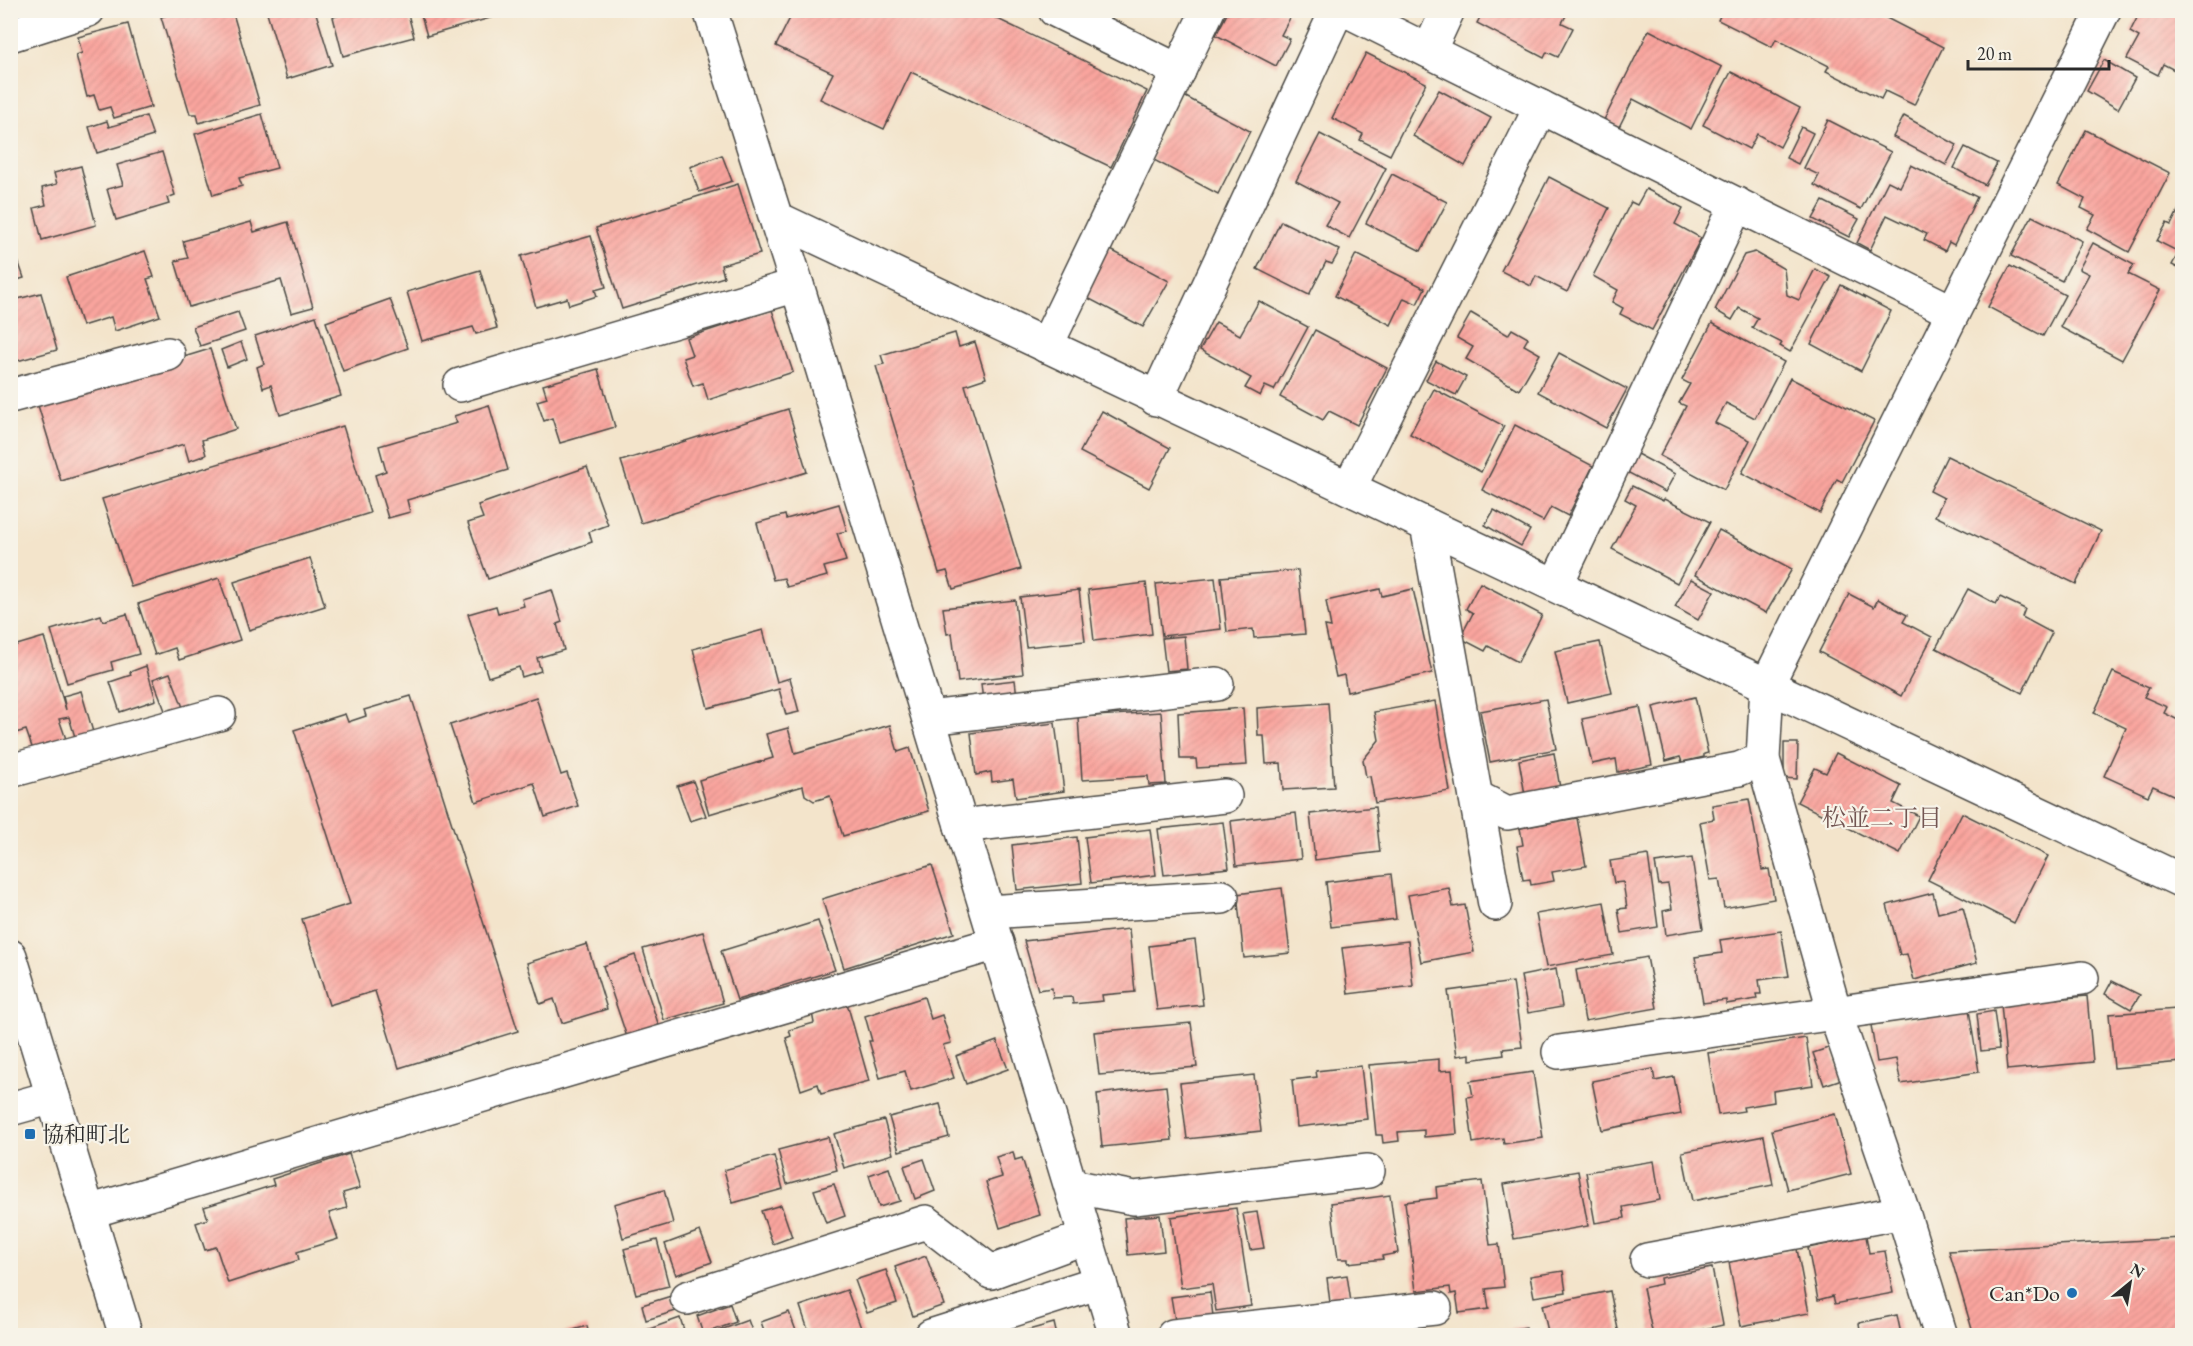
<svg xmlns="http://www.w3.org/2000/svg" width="2193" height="1346" font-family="'EB Garamond','Noto Serif JP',serif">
<defs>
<pattern id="building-hatch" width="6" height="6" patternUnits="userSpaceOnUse" patternTransform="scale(1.5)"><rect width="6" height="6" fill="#faa59e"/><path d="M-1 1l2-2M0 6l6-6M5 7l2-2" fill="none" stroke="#d68e88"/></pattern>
</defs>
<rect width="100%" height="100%" fill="#f7f3e8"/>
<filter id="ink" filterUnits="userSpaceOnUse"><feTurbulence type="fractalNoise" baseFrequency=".0167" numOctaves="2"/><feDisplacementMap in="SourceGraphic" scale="12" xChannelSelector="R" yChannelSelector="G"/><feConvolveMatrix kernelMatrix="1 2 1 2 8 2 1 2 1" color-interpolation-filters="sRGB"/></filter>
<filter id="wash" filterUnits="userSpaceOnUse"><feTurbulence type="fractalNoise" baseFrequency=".008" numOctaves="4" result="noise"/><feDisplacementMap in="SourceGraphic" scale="24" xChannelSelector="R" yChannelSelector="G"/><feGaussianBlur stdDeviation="1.35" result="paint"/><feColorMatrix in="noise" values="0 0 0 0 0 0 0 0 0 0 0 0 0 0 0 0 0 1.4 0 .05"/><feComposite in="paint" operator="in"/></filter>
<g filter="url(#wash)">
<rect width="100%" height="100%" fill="#f3e4cb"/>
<g id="blocks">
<g fill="url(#building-hatch)">
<path d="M184,10H232L260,105L199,123L197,114H190L161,17Z"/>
<path d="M266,10H315L332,65L287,79Z"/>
<path d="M357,10H407L414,37L343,56L333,17Z"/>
<path d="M426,10H496L497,16L427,36L420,12Z"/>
<path d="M780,10H979L1147,91L1111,167L911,72L884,129L820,99L833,73L776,46L791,16Z"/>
<path d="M1229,10H1279L1291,16L1281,35L1290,39L1276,66L1216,35Z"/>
<path d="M1484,10H1569L1562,23L1573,28L1558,57L1547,52L1544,58L1477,23Z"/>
<path d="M1715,10H1871L1943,47L1914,105L1885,91L1881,99L1826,71L1829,66L1776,39L1772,47L1718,20L1721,14Z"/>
<path d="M2141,10H2182V74L2163,64L2158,75L2127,59L2139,37L2130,32Z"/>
<path d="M128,24L151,107L114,118L110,107L99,110L94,95L87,97L76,55L82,53L78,37Z"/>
<path d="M1649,30L1722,67L1691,129L1633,99L1619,127L1604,120Z"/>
<path d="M1366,53L1426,83L1390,155L1360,140L1363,134L1332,118Z"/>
<path d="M2104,60L2135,78L2118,109L2087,91Z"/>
<path d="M1731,72L1800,108L1780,147L1757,134L1749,149L1703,125Z"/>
<path d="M1439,90L1491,118L1465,166L1413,136Z"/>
<path d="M1184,96L1250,131L1218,194L1152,159Z"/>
<path d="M262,114L277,168L239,178L242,186L213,195L195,134Z"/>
<path d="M146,116L153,136L97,153L89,127L107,121L109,127Z"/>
<path d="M1904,116L1957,145L1946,165L1893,137Z"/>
<path d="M1828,120L1891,152L1861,209L1814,185L1819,175L1804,168Z"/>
<path d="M1801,127L1813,133L1798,164L1786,158Z"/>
<path d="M2086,130L2170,173L2129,252L2087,229L2095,215L2081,208L2085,199L2058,185Z"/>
<path d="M1320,134L1386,168L1349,238L1325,225L1338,203L1296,181Z"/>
<path d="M1965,147L1997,163L1985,185L1954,168Z"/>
<path d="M162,152L175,195L167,198L169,204L116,220L107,189L123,185L117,165Z"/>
<path d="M722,155L732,181L699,192L690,167Z"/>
<path d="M1911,165L1977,197L1954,245L1949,242L1945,251L1924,240L1927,234L1887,215L1870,250L1857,243L1888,181L1900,187Z"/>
<path d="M81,166L96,225L42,240L34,208L46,205L42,188L57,184L54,173Z"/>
<path d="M1392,174L1447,202L1421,251L1366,223Z"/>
<path d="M1549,177L1609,208L1567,292L1536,276L1531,286L1501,271Z"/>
<path d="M738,184L760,254L721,265L724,277L622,309L596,228Z"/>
<path d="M1646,189L1683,208L1675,224L1701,238L1652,330L1620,314L1623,308L1612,302L1618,290L1593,276L1631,202L1637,205Z"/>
<path d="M1823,201L1859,219L1849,237L1813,219Z"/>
<path d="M2182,203V270L2172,265L2179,252L2157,241L2167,223L2171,225Z"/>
<path d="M2032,216L2082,241L2062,281L2011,256Z"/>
<path d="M1281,221L1340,250L1332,264L1326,262L1309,295L1257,269Z"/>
<path d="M251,222L254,232L288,222L313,307L291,313L281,280L189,307L175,261L188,258L183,241Z"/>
<path d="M591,236L606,287L595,290L597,296L569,305L567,298L536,307L521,256Z"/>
<path d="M2093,243L2134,265L2128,274L2160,290L2122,360L2060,327L2089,274L2079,269Z"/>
<path d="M1107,248L1169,281L1143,327L1082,295Z"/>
<path d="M145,251L154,277L147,279L160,316L115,331L111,317L82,326L66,277Z"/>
<path d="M15,252L24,278L10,282V253Z"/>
<path d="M1755,252L1784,269L1787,295L1799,300L1815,269L1831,277L1790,352L1780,346L1782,343L1752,328L1758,318L1739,308L1732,320L1715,310L1744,255Z"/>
<path d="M1356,254L1425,288L1417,304L1404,298L1391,325L1335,296Z"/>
<path d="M2010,266L2065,295L2043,336L1988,307Z"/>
<path d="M480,270L497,328L476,334L473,327L422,341L407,292Z"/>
<path d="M1841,285L1891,311L1861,371L1811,344Z"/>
<path d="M41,293L57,350L10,363V301Z"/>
<path d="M390,299L408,348L343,371L326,322Z"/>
<path d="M1259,301L1308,327L1274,390L1265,386L1260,396L1245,388L1251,378L1200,350L1216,322L1240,335Z"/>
<path d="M772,310L793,372L708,400L703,383L693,386L683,358L692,355L686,338Z"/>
<path d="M238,312L245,331L200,346L193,327Z"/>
<path d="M1471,313L1508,335L1512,329L1528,338L1524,345L1540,354L1519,390L1466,359L1473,347L1457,338Z"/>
<path d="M316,316L341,396L280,415L271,385L263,388L257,367L264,364L255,336Z"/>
<path d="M1712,323L1784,362L1755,418L1726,403L1715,423L1750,440L1724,490L1660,456L1686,406L1679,403L1690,384L1682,380Z"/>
<path d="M1315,330L1387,368L1357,425L1329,411L1323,420L1280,397Z"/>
<path d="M955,333L959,347L975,342L986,378L965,385L1021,569L953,589L947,571L939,573L876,366L884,364L881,355Z"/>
<path d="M241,342L247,359L227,367L221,350Z"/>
<path d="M210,349L236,429L202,440L206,455L189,461L184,444L61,481L37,402Z"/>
<path d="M1559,353L1627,389L1606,428L1538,392Z"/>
<path d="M1436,361L1466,377L1456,395L1426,380Z"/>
<path d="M598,369L615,427L560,443L552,418L544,421L537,401L547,398L543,385Z"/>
<path d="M1790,378L1874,421L1842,482L1837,479L1820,513L1742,473Z"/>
<path d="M1434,389L1504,426L1481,472L1410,434Z"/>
<path d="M489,405L508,470L407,500L410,512L388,518L375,475L386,471L379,446L457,423L454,416Z"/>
<path d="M788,409L807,472L641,523L621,461Z"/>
<path d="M1102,411L1170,448L1149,488L1080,452Z"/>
<path d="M1515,425L1593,466L1568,516L1551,507L1543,521L1482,490Z"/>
<path d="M343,426L370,513L131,587L102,499Z"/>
<path d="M1637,454L1675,474L1665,492L1627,472Z"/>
<path d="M1947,456L2101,531L2076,584L1935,516L1944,498L1930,491Z"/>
<path d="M587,467L608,525L589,532L592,542L488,579L468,523L483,518L478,505Z"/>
<path d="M1632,486L1663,501L1664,499L1710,522L1677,583L1612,549L1636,505L1625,499Z"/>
<path d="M839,504L847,531L837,533L846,561L824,567L827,576L787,587L784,578L773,580L757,523L785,515L786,519Z"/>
<path d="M1494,510L1530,530L1521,546L1485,525Z"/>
<path d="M1719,530L1792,569L1766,613L1695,575Z"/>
<path d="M310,558L325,606L249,630L234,582Z"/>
<path d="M1298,570L1305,634L1254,638L1253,629L1227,632L1221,577Z"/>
<path d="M219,578L240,640L179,660L175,648L155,655L138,604Z"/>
<path d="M1215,578L1221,629L1162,636L1156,584Z"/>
<path d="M1691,579L1714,591L1698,620L1675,607Z"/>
<path d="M1146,583L1152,634L1094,641L1088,590Z"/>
<path d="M1480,583L1542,615L1518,662L1488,646L1485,651L1460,638L1473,613L1466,609Z"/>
<path d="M1380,589L1382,596L1413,589L1432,673L1347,692L1344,675L1336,677L1325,626L1331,627L1326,601Z"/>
<path d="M1968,589L1996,604L2000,597L2025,609L2022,617L2052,633L2022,693L1936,648Z"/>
<path d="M552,590L562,622L557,624L564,650L537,658L541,671L522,677L519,667L488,677L468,614L496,606L498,613L524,606L522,599Z"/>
<path d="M1079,590L1085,641L1026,647L1020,597Z"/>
<path d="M1849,594L1874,607L1878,599L1907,615L1903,622L1932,637L1901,696L1819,652Z"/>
<path d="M1015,600L1023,674L958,682L952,633L947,634L943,608Z"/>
<path d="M127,614L139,654L111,662L113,670L67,683L51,630L101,615L103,621Z"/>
<path d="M763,630L777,682L790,678L799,712L786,715L779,689L708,708L693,649Z"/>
<path d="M1184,636L1187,669L1166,671L1162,638Z"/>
<path d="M44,637L66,710L63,696L81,691L93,732L75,737L69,717L59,719L66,739L33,750L26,730L12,734L10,730V647Z"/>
<path d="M1600,642L1612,693L1567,703L1555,651Z"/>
<path d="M146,666L156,700L120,712L110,682L131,675L130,672Z"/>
<path d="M2113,672L2149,688L2144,697L2167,707L2164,713L2182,722V799L2153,786L2148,796L2104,776L2126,728L2094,713Z"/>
<path d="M170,673L184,710L167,716L153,679Z"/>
<path d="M1015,680L1017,697L983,701L981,684Z"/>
<path d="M411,696L518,1031L399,1068L375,991L329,1005L302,919L350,904L294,730L345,714L348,722L366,716L364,710Z"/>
<path d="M536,697L561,775L567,773L578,806L545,817L534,783L476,802L450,725Z"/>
<path d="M1695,697L1708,753L1704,754V757L1682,762L1680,757L1666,761L1653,707Z"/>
<path d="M1546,699L1556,749L1490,762L1480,711Z"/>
<path d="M1435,701L1450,791L1375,803L1370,776L1366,777L1363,760L1379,740L1374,712Z"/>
<path d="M1328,703L1334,787L1283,790L1281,763L1266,764L1264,736H1258L1257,708Z"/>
<path d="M1640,707L1652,765L1618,772L1616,759L1592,764L1582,719Z"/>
<path d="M1243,708L1247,765L1197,768L1196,759H1180L1178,713Z"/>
<path d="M1161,712L1166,784L1149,785L1148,776L1082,780L1078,717Z"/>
<path d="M1055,723L1064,791L1016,798L1013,779L992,782L991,772L976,775L971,733Z"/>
<path d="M890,725L898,752L910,748L929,811L843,836L830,796L814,801L805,795L803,786L709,814L699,780L773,758L766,734L788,728L795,753Z"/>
<path d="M1784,743H1798L1797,779L1784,778Z"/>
<path d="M1554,753L1560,788L1525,795L1519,760Z"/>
<path d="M1836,753L1901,786L1893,803L1919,816L1900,854L1797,802L1815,768L1826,773Z"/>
<path d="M693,781L706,816L690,821L677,786Z"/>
<path d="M1749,799L1762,870L1769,869L1774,899L1724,908L1719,879L1710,880L1700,822L1714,819L1712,805Z"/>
<path d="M1375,807L1380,852L1315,860L1310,814Z"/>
<path d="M1296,813L1301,859L1236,866L1231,821Z"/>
<path d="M1962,813L2048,856L2014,923L1928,880Z"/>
<path d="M1577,818L1586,866L1552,872L1554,881L1531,885L1530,879L1523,880L1517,846L1523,845L1520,828Z"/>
<path d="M1223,822L1229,868L1164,875L1158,829Z"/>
<path d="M1150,829L1156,875L1091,883L1085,837Z"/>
<path d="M1077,837L1082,883L1017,890L1012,845Z"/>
<path d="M1648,855L1658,927L1622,933L1618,909L1627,908L1623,882L1614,883L1610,861Z"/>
<path d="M1692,858L1703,929L1666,935L1663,911L1672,909L1668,884L1659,885L1655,863Z"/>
<path d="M932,865L954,933L844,968L822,899Z"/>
<path d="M1391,874L1396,919L1331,927L1326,882Z"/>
<path d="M1282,888L1290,953L1244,958L1237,894Z"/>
<path d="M1449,888L1453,907L1465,905L1474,952L1421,962L1408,895Z"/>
<path d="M1933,893L1938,913L1963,907L1977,963L1914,980L1907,954L1900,955L1887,905Z"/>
<path d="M1604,902L1613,955L1546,967L1536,914Z"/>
<path d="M818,921L835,970L737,1000L721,951Z"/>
<path d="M1129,929L1135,992L1102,995L1103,1001L1073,1004L1072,997L1053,998L1052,988L1038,990L1024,941Z"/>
<path d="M1781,931L1789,976L1759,980L1761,994H1756L1757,999L1726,1004V1000L1703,1003L1695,957L1722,953L1720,940Z"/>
<path d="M703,932L723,1003L664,1020L643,949Z"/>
<path d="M1195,940L1203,1005L1157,1010L1149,946Z"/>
<path d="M1408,941L1413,986L1348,994L1342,948Z"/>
<path d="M587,944L607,1009L562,1023L554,999L540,1004L527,963Z"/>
<path d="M635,955L659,1026L627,1037L603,966Z"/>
<path d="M1647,957L1657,1008L1585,1021L1576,970Z"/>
<path d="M1556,969L1562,1007L1528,1013L1521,976Z"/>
<path d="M2112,981L2140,995L2131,1009L2105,994Z"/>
<path d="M1513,982L1522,1047L1503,1049L1504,1055L1470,1060V1054L1457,1056L1448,991Z"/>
<path d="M2087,996L2093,1062L2007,1070L2001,1004Z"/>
<path d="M924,997L931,1019L942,1015L951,1043L943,1045L954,1078L911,1091L905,1071L880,1078L869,1041H872L865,1016Z"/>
<path d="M847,1003L869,1081L821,1094L818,1084L801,1090L786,1038L791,1036L789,1030L814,1023L812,1013Z"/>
<path d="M2177,1009L2182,1062L2114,1068L2109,1014Z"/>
<path d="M1969,1010L1979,1072L1901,1084L1896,1059L1877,1062L1871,1025Z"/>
<path d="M1994,1011L1999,1049L1981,1051L1977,1014Z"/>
<path d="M1191,1023L1197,1067L1099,1075L1094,1032Z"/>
<path d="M1806,1038L1813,1085L1773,1091L1774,1102L1743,1107L1744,1111L1718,1115L1708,1053Z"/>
<path d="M997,1041L1008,1069L966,1084L956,1056Z"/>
<path d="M1831,1047L1842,1079L1824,1085L1813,1053Z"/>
<path d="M1439,1059V1071L1452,1070L1457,1134L1424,1137V1130L1398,1132L1399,1141L1383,1143L1382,1135H1376L1369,1065Z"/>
<path d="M1361,1066L1367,1119L1297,1127L1292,1080L1317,1077L1316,1071Z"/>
<path d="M1653,1069L1655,1081L1674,1077L1681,1114L1602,1130L1592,1081Z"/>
<path d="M1533,1072L1543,1138L1504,1144L1503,1138L1473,1143L1467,1097L1473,1096L1470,1081Z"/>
<path d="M1254,1075L1261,1131L1187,1139L1180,1083Z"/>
<path d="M1166,1086L1172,1140L1102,1147L1097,1094Z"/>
<path d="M940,1104L949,1137L899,1151L889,1117Z"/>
<path d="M1835,1114L1851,1174L1788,1190L1772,1130Z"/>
<path d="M884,1120L893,1154L844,1168L834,1134Z"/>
<path d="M1764,1136L1773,1185L1692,1201L1682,1152Z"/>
<path d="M828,1137L837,1170L787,1184L778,1150Z"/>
<path d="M1013,1152L1015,1160L1022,1158L1040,1215L1000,1228L986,1182L1002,1177L996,1157Z"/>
<path d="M349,1154L360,1188L343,1193L347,1208L329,1213L338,1239L297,1252L299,1260L228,1283L216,1247L205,1250L196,1223L208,1219L204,1207L274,1185L272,1179Z"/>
<path d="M774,1156L783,1189L733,1203L724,1170Z"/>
<path d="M924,1159L935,1191L915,1199L904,1166Z"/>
<path d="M1654,1161L1660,1200L1623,1207L1625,1218L1595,1223L1586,1172Z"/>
<path d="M889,1168L900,1201L879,1207L869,1175Z"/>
<path d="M1578,1171L1588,1226L1514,1239L1504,1184Z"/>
<path d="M1482,1181L1490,1245L1499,1244L1504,1287L1486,1289L1489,1309L1459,1313L1456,1293L1451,1294L1450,1287L1416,1291L1405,1202L1437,1198L1436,1187Z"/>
<path d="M834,1184L845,1216L826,1223L814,1190Z"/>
<path d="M664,1190L673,1223L623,1238L614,1204Z"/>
<path d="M1390,1195L1398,1253L1382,1256L1383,1259L1348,1263V1259H1338L1331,1203Z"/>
<path d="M781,1205L792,1237L773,1244L761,1211Z"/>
<path d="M1236,1208L1251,1306L1216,1311L1212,1284L1181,1288L1171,1217Z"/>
<path d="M1257,1212L1264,1248L1250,1250L1243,1214Z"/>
<path d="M1160,1215L1164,1251L1128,1255L1124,1218Z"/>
<path d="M700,1231L712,1262L676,1275L665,1244Z"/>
<path d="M1866,1236L1869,1253L1885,1251L1893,1293L1835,1304L1833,1296L1818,1300L1808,1248Z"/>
<path d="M2182,1238V1336H1974L1949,1251Z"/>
<path d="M657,1240L669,1286L636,1294L624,1249Z"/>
<path d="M1797,1249L1809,1313L1741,1326L1729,1262Z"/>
<path d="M926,1256L944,1305L913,1316L895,1267Z"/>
<path d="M1712,1268L1723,1325L1674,1336H1653L1643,1288L1661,1284L1660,1278Z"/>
<path d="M886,1270L897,1303L867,1313L855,1280Z"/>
<path d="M1563,1271L1566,1292L1534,1297L1530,1276Z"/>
<path d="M1347,1275L1352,1309L1331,1311L1327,1278Z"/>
<path d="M847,1290L864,1336H810L800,1306Z"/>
<path d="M1610,1291L1619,1334L1549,1336L1542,1305Z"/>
<path d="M1210,1292L1213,1316L1175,1321L1171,1297Z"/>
<path d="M671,1296L676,1311L646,1320L642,1305Z"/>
<path d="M730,1304L736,1322L703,1334L697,1316Z"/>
<path d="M789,1312L798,1336H766L761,1322Z"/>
<path d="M1897,1315L1901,1334L1861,1336L1859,1323Z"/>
<path d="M680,1318L686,1336H642L641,1332Z"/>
<path d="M748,1320L754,1336H707V1335Z"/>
<path d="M1054,1323L1057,1336H1010V1335Z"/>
<path d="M587,1326L589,1336H556V1335Z"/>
<path d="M1526,1327L1528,1336H1485V1334Z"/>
<path d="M1752,1328L1753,1336H1733L1732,1332Z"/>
</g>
</g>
</g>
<g filter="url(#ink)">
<use href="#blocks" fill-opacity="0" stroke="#494743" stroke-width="1.5"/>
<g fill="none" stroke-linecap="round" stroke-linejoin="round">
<g stroke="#494743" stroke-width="36">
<g id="minor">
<path d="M710,10L797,285L1116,1336"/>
<path d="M1055,10L1179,71"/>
<path d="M1346,10L1953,312"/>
<path d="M10,35L88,10"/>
<path d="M1429,51L1448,10"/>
<path d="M776,218L2182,881"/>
<path d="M1046,346L1208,10"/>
<path d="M460,385L797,285"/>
<path d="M10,396L168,354"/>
<path d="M1156,399L1337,10"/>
<path d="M1349,488L1541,107"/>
<path d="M1427,525L1495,904"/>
<path d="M1556,585L1737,204"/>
<path d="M929,718L1217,684"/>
<path d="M10,771L219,714"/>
<path d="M1476,797L1507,813L1739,769L1763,759"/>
<path d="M961,826L1225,796"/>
<path d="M988,912L1222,897"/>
<path d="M1559,1052L2082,978"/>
<path d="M10,1109L53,1097"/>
<path d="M1071,1186L1134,1198L1368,1171"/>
<path d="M88,1212L997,943"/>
<path d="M1647,1260L1903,1212"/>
<path d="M687,1298L926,1222L991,1272L1086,1237"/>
<path d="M931,1336L1100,1282"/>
<path d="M1173,1336L1435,1308"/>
<path d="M1941,1336L1903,1212L1835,1013L1763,759L1767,685L2104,10"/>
</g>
</g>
<g stroke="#494743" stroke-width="36">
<path id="tertiary" d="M10,956L126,1336"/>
</g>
<use href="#minor" stroke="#fff" stroke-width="33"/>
<use href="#tertiary" stroke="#fff" stroke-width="33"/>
</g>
</g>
<g fill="#1f6fb2" stroke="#f7f3e8" stroke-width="2">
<rect x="24" y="1128" width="12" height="12" rx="3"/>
<circle cx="2072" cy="1293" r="6"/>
</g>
<g text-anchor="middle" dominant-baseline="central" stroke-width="4.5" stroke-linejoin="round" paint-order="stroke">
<g font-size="22" fill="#2b2b2b" stroke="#f7f3e8" text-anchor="start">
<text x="42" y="1134">協和町北</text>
<text x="2060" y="1293" text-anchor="end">Can*Do</text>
</g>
<g font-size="24" fill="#735653" stroke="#f7f3e8">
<text x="1882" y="817">松並二丁目</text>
</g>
</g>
<rect width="2193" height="1346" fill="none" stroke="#f7f3e8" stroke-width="36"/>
<g transform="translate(2130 1283) rotate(30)" stroke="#f7f3e8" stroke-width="4.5" paint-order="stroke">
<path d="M0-4.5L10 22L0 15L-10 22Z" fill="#2b2b2b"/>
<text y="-9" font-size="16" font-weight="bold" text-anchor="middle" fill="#2b2b2b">N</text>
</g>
<path d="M1968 60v9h141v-9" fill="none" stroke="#2b2b2b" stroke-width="3"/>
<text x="1977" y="60" font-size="18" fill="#2b2b2b" stroke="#f7f3e8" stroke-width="4.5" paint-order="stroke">20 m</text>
</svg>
